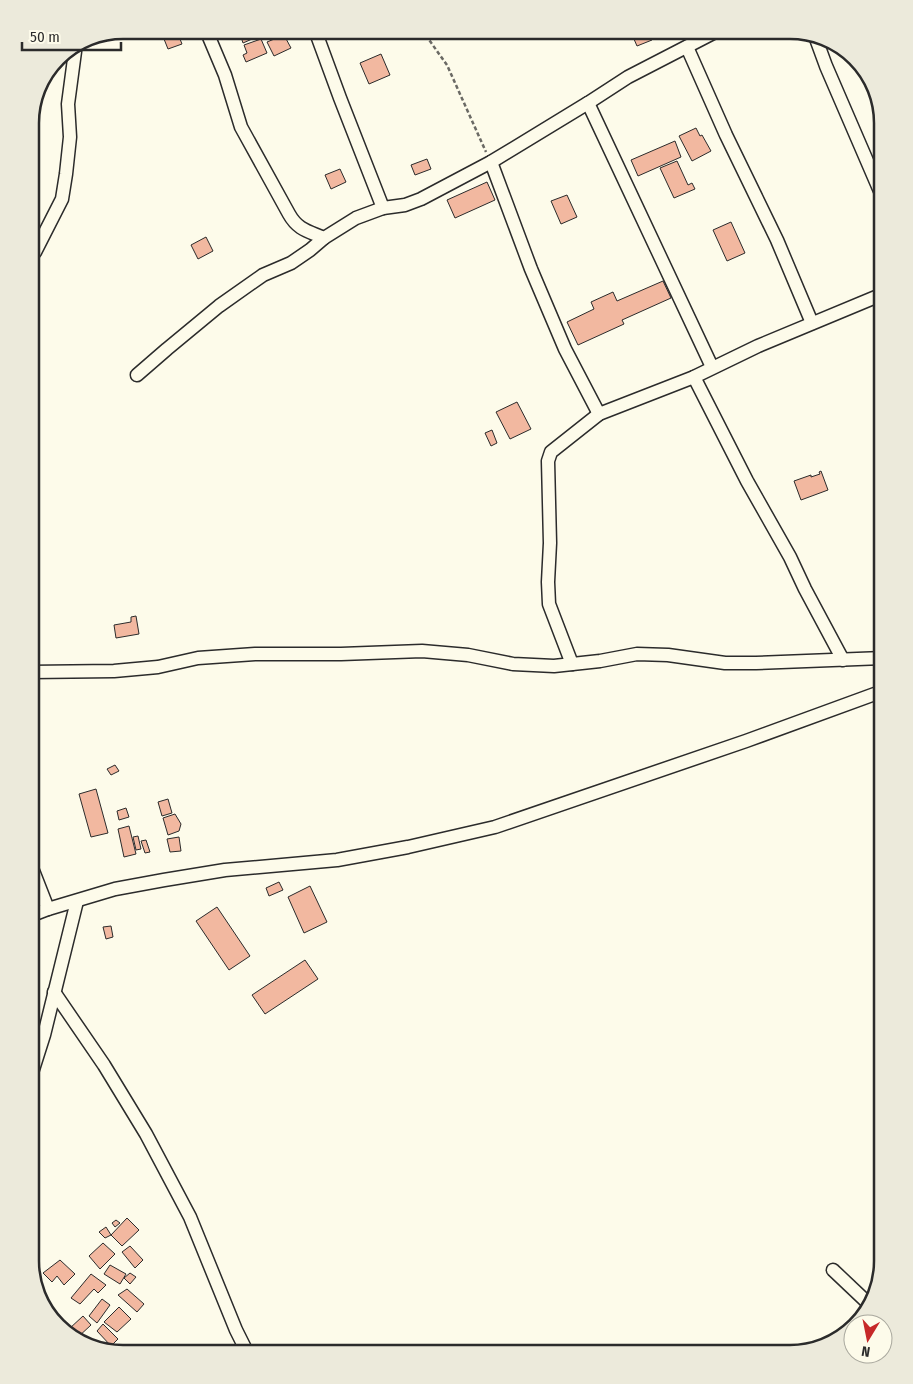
<svg xmlns="http://www.w3.org/2000/svg" width="913" height="1384" font-family="'Fira Sans Condensed',sans-serif">
<rect width="100%" height="100%" fill="#fdfbea"/>
<g fill="#f2b8a0" stroke="#2b2b2b">
<path d="M251,30H257L259,36L243,43L240,34Z"/>
<path d="M630,30H647L652,40L637,46Z"/>
<path d="M178,34L182,44L168,49L164,39Z"/>
<path d="M284,35L291,48L274,56L267,42Z"/>
<path d="M261,39L267,53L246,62L243,55L247,53L244,45Z"/>
<path d="M381,54L390,75L369,84L360,63Z"/>
<path d="M696,128L700,136L702,135L711,151L692,161L679,136Z"/>
<path d="M675,141L681,157L638,176L631,160Z"/>
<path d="M427,159L431,169L415,175L411,165Z"/>
<path d="M677,161L688,185L692,183L695,189L674,198L660,168Z"/>
<path d="M340,169L346,182L331,189L325,175Z"/>
<path d="M487,182L495,200L455,218L447,200Z"/>
<path d="M567,195L577,217L561,224L551,201Z"/>
<path d="M731,222L745,253L727,261L713,230Z"/>
<path d="M206,237L213,251L198,259L191,245Z"/>
<path d="M663,281L671,298L622,320L624,324L578,345L567,322L594,309L591,302L613,292L617,301Z"/>
<path d="M517,402L531,429L510,439L496,412Z"/>
<path d="M492,430L497,443L491,446L485,433Z"/>
<path d="M821,471L828,490L801,500L794,481L811,475V477L820,474L819,472Z"/>
<path d="M136,616L139,634L116,638L114,625L131,622V617Z"/>
<path d="M115,765L119,771L111,775L107,769Z"/>
<path d="M96,789L108,833L91,837L79,794Z"/>
<path d="M168,799L172,813L162,816L158,802Z"/>
<path d="M126,808L129,817L119,820L117,811Z"/>
<path d="M175,814L181,824L179,831L168,835L163,818Z"/>
<path d="M129,826L136,854L124,857L118,829Z"/>
<path d="M138,836L141,849L136,850L133,837Z"/>
<path d="M179,837L181,851L170,852L167,839Z"/>
<path d="M146,840L150,852L145,853L141,841Z"/>
<path d="M279,882L283,890L269,896L266,888Z"/>
<path d="M310,886L327,922L304,933L288,897Z"/>
<path d="M217,907L250,956L229,970L196,921Z"/>
<path d="M111,926L113,937L106,939L103,927Z"/>
<path d="M305,960L318,979L265,1014L252,995Z"/>
<path d="M127,1218L139,1230L122,1246L111,1235Z"/>
<path d="M116,1220L120,1223L115,1227L112,1223Z"/>
<path d="M106,1227L111,1235L105,1238L99,1232Z"/>
<path d="M103,1243L115,1254L100,1269L89,1256Z"/>
<path d="M130,1246L143,1260L135,1268L122,1252Z"/>
<path d="M60,1260L75,1274L64,1285L57,1276L52,1282L43,1273Z"/>
<path d="M110,1265L126,1274L120,1284L104,1274Z"/>
<path d="M130,1273L136,1277L130,1284L124,1278Z"/>
<path d="M91,1274L106,1285L98,1293L94,1289L80,1304L71,1298Z"/>
<path d="M127,1289L144,1304L137,1312L118,1295Z"/>
<path d="M102,1299L110,1305L97,1323L89,1316Z"/>
<path d="M119,1307L131,1319L117,1332L104,1322Z"/>
<path d="M83,1316L91,1325L77,1338L69,1329Z"/>
<path d="M103,1324L118,1339L111,1346L97,1331Z"/>
</g>
<g fill="none" stroke-linecap="round" stroke-linejoin="round">
<g stroke="#2b2b2b" stroke-width="15">
<g id="minor">
<path d="M206,30L225,75L241,127L289,214C298,230 308,231 324,238L356,218L383,208L405,205L421,199L491,162L588,103L628,77L719,30"/>
<path d="M315,30L340,98L383,208"/>
<path d="M815,36L826,66L883,198"/>
<path d="M687,47L726,135L777,240L812,323"/>
<path d="M588,103L712,367"/>
<path d="M491,162L531,269L565,349L599,414"/>
<path d="M30,259L35,252L62,199L66,174L70,137L68,104L76,44"/>
<path d="M137,375L167,349L219,306L263,275L291,263L310,250L324,238"/>
<path d="M694,377L747,481L790,557L805,589L843,660"/>
<path d="M572,664L549,604L548,582L550,543L548,461L551,452L599,414L694,377L758,346L883,294"/>
<path d="M30,672L114,671L158,667L198,658L255,654H341L422,651L468,655L513,664L554,666L600,661L637,654L668,655L725,663H756L883,658"/>
<path d="M30,863L48,909"/>
<path d="M30,916L48,909L115,889L164,880L225,870L337,860L408,847L495,827L746,741L883,691"/>
<path d="M54,992L104,1065L146,1134L190,1217L236,1330L248,1354"/>
<path d="M30,1079L44,1035L77,901"/>
<path d="M833,1270L871,1306"/>
</g>
</g>
<path stroke="#6a6964" stroke-width="2.5" stroke-dasharray="4 2.5" stroke-linecap="butt" d="M422,30L447,65L486,152"/>
<use href="#minor" stroke="#fdfbea" stroke-width="12"/>
</g>
<path d="M0 0H913V1384H0ZM123 39H790A84 84 0 0 1 874 123V1261A84 84 0 0 1 790 1345H123A84 84 0 0 1 39 1261V123A84 84 0 0 1 123 39Z" fill="#eceadb" fill-rule="evenodd"/>
<path fill="none" stroke="#2b2b2b" stroke-width="2.5" d="M123 39H790A84 84 0 0 1 874 123V1261A84 84 0 0 1 790 1345H123A84 84 0 0 1 39 1261V123A84 84 0 0 1 123 39Z"/>
<g transform="translate(868 1339) rotate(190)"><circle r="24" fill="#fdfbea" stroke="#a9a89e"/>
<path d="M0-4L9 19L0 12L-9 19Z" fill="#c62828"/>
<text y="-8" font-size="14" font-weight="bold" text-anchor="middle" fill="#2b2b2b">N</text>
</g>
<path d="M22 42v8h99v-8" fill="none" stroke="#2b2b2b" stroke-width="2.5"/>
<text x="30" y="42" font-size="15" fill="#2b2b2b" stroke="#fdfbea" stroke-width="4" paint-order="stroke">50 m</text>
</svg>
